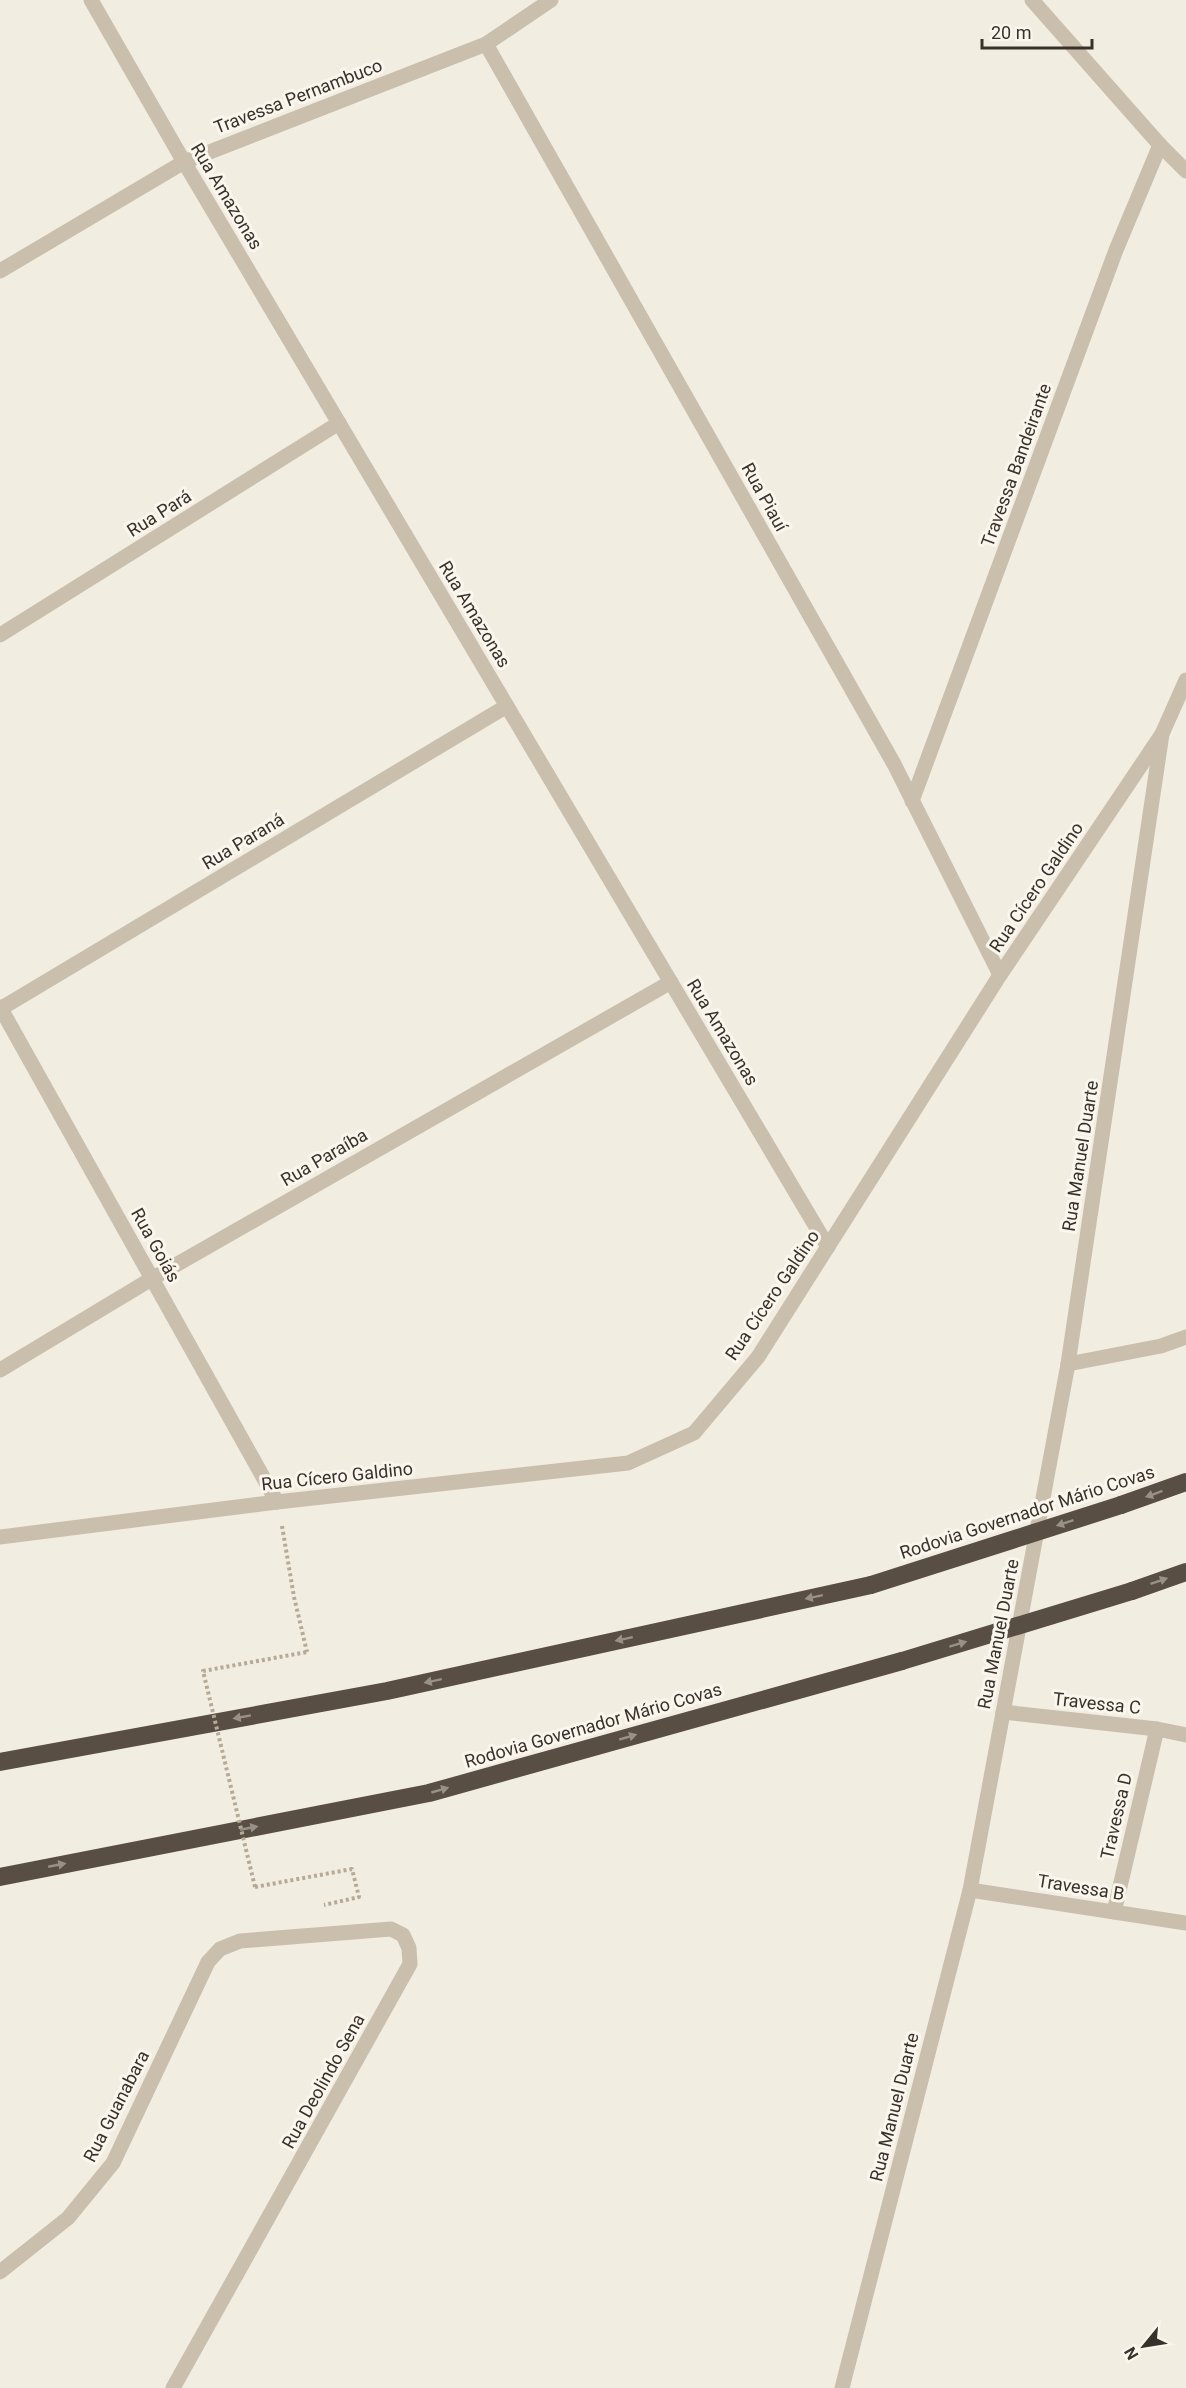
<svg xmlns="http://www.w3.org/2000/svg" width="1186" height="2388" font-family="Roboto,sans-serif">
<rect width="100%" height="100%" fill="#f2ede1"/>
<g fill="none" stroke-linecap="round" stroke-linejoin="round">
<g stroke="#b6aa97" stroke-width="4" stroke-dasharray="3 3" stroke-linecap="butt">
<path d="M282,1526L294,1597L307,1652"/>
<path d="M255,1887L352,1869L359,1897L324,1905"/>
</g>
<g stroke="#cabfad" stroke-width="15">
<path d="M91,0L184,162L828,1247"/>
<path d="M1032,0L1160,145L1186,171"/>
<path d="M486,44L894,764L1000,975"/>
<path d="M0,271L184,162L486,44L551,0"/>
<path d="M0,635L339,423"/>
<path d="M912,801L1116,250L1160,145"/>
<path d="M0,1007L277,1502"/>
<path d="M0,1009L507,706"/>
<path d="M1068,1364L1161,1346L1186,1337"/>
<path d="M0,1370L153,1278L671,982"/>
<path d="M0,1537L277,1502L628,1463L694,1433L758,1357L1000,975L1162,734L1186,680"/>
<path d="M1003,1712L1157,1729L1186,1735"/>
<path d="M970,1890L1186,1923"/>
<path d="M1114,1912L1157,1729"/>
<path d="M0,2272L68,2218L113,2163L208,1962L220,1949L240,1941L391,1929L403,1935L409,1948L410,1964L173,2388"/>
<path d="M842,2388L970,1890L1068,1364L1162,734"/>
</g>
<g stroke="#594e43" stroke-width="18">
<path d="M1121,1505L1186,1482"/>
<path d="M1132,1591L1186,1572"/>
<path d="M0,1762L387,1691L871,1585"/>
<path d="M0,1877L429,1793L902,1661"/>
</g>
<path stroke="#b6aa97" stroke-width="4" stroke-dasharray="3 3" stroke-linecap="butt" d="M255,1887L203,1671L307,1652"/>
<g stroke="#594e43" stroke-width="18">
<path d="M871,1585L1121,1505"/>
<path d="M902,1661L1132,1591"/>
</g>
</g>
<defs><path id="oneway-solid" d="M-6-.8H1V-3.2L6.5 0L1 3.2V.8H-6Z" transform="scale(1.5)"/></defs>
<g fill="#999187">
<use href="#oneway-solid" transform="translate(1154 1494) rotate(160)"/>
<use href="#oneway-solid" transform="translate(1065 1523) rotate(162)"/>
<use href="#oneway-solid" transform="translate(1159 1581) rotate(-19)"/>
<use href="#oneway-solid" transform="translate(814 1597) rotate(168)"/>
<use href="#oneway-solid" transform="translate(624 1639) rotate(168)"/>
<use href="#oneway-solid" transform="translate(958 1644) rotate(-17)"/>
<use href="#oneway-solid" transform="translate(433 1681) rotate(168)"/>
<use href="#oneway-solid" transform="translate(242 1717) rotate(170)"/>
<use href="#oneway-solid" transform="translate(628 1737) rotate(-16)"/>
<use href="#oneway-solid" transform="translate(440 1790) rotate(-16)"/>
<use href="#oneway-solid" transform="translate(249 1828) rotate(-11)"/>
<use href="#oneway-solid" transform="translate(57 1865) rotate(-11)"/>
</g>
<g text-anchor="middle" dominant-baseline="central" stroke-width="6" stroke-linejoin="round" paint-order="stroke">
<g font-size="18" fill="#39322b" stroke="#faf6ed">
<text transform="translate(298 96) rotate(-21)">Travessa Pernambuco</text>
<text transform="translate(227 196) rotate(59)">Rua Amazonas</text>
<text transform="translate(1016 465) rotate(-70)">Travessa Bandeirante</text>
<text transform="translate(765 497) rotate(61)">Rua Piauí</text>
<text transform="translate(159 513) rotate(-32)">Rua Pará</text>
<text transform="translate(475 614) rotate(59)">Rua Amazonas</text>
<text transform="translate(243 841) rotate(-31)">Rua Paraná</text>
<text transform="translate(1036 887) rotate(-56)">Rua Cícero Galdino</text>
<text transform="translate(723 1032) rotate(59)">Rua Amazonas</text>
<text transform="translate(1080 1156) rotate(-81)">Rua Manuel Duarte</text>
<text transform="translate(324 1157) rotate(-30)">Rua Paraíba</text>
<text transform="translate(156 1245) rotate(61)">Rua Goiás</text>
<text transform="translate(772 1295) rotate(-56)">Rua Cícero Galdino</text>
<text transform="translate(337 1476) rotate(-6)">Rua Cícero Galdino</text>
<text transform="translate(1027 1512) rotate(-18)">Rodovia Governador Mário Covas</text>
<text transform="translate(998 1634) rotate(-79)">Rua Manuel Duarte</text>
<text transform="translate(1097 1703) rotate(6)">Travessa C</text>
<text transform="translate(593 1725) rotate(-16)">Rodovia Governador Mário Covas</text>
<text transform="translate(1116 1816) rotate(-77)">Travessa D</text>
<text transform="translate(1081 1887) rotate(9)">Travessa B</text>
<text transform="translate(323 2081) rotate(-61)">Rua Deolindo Sena</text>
<text transform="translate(116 2106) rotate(-63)">Rua Guanabara</text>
<text transform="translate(894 2107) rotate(-76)">Rua Manuel Duarte</text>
</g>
</g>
<g transform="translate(1144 2346) rotate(240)" stroke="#faf6ed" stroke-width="4.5" paint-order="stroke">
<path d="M0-4.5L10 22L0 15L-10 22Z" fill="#39322b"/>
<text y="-9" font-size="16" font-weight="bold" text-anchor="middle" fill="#39322b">N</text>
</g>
<path d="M982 39v9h110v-9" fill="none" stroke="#39322b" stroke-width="3"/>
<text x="991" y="39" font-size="18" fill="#39322b" stroke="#faf6ed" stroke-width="4.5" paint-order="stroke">20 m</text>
</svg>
